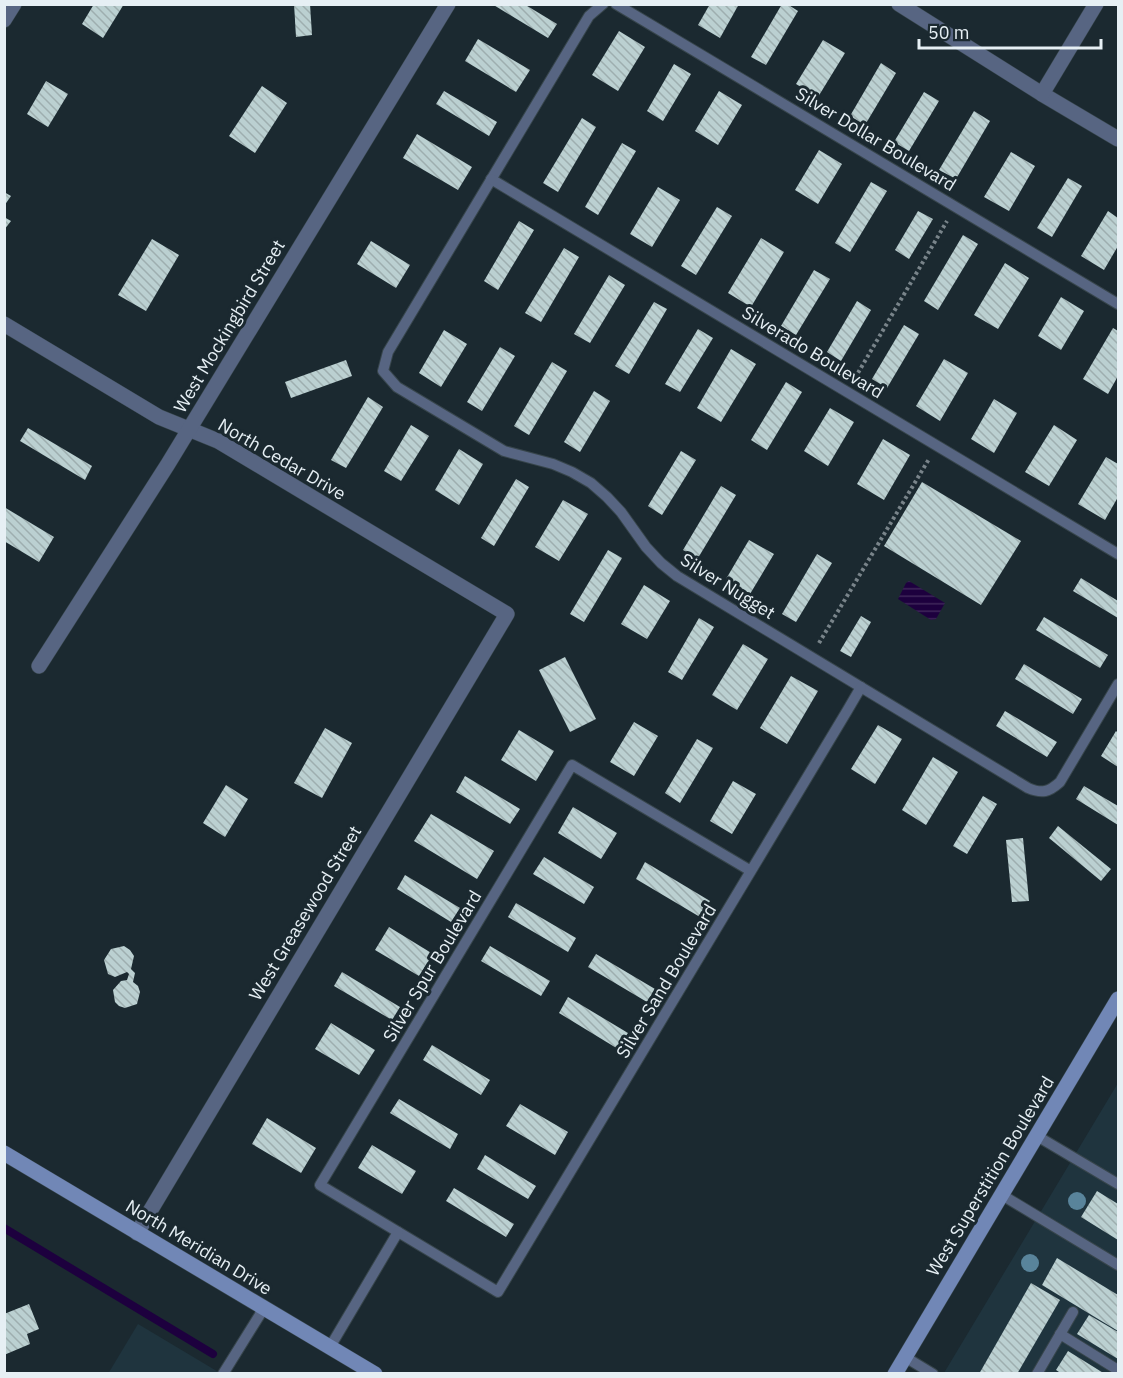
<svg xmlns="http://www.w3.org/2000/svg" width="1123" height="1378" font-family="'IBM Plex Sans',sans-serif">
<defs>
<pattern id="water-rules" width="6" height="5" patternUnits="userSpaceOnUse" patternTransform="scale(1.5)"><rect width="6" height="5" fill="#1d003e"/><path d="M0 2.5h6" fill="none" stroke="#3e265a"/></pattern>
<pattern id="building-back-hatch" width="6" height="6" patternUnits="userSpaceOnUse" patternTransform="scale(1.5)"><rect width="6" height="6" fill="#bbd0d1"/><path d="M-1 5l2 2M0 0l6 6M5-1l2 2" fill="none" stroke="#9eaeaf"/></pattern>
</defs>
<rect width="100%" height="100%" fill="#1b2930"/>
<g fill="#1f343e">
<path d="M1118,1083V1373H944Z"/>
<path d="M138,1324L220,1373L108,1374Z"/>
</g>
<path fill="url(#water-rules)" d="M909,581L945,603L936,619L931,620L898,599L906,583Z"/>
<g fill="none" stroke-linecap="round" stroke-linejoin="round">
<path stroke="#1d003e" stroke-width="8" d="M4,1228L213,1354"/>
</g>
<g fill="url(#building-back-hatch)">
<path d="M94,4H124L103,38L82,24Z"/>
<path d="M294,4H310L312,35L296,37Z"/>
<path d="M492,4H524L557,24L548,38Z"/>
<path d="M710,4H739L720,38L698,25Z"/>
<path d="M782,4H787L798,11L766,65L751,57Z"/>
<path d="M619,31L645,47L618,91L592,75Z"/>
<path d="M478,39L530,70L516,92L465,61Z"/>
<path d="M823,40L845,53L818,97L796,84Z"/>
<path d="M881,63L896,73L865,125L850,116Z"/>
<path d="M674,64L691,74L663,121L647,111Z"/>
<path d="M46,81L68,94L48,127L27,114Z"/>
<path d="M262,86L287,103L255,153L229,136Z"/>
<path d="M444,91L497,122L489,136L436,104Z"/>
<path d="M719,91L742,105L718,145L695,131Z"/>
<path d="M924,92L939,101L909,151L894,142Z"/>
<path d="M974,111L990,121L956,179L939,170Z"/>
<path d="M582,118L596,127L558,192L543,183Z"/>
<path d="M417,134L472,167L458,190L403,158Z"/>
<path d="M622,143L636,151L598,215L585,207Z"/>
<path d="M819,150L842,164L818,204L795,190Z"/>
<path d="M1011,152L1035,166L1009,211L984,197Z"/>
<path d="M1068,178L1082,186L1052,237L1037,228Z"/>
<path d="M871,182L887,191L850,252L835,243Z"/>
<path d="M658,187L680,200L652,247L630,234Z"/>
<path d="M4,192L11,196L4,206Z"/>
<path d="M717,207L732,216L696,275L681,266Z"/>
<path d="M918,211L933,219L909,259L895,250Z"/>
<path d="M1108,211L1118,218V246L1104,270L1081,256Z"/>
<path d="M4,217L11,221L4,230Z"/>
<path d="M519,221L534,230L498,290L484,281Z"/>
<path d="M963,235L978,244L938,310L924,301Z"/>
<path d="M761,238L784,252L751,307L728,293Z"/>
<path d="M152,239L179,255L146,311L118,295Z"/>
<path d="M371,241L410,265L396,288L357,264Z"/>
<path d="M564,248L579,257L541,322L525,313Z"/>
<path d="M1005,263L1029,278L998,329L974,315Z"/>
<path d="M814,270L830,279L796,335L781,326Z"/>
<path d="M609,275L625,285L590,343L574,334Z"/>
<path d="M1061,297L1084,311L1061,350L1038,336Z"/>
<path d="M857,301L871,310L841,361L827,352Z"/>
<path d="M654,302L667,309L629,374L615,366Z"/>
<path d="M904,325L919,334L887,388L872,379Z"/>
<path d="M1113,328L1118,331V376L1108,394L1083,379Z"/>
<path d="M698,329L713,338L680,392L665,384Z"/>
<path d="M444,330L467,344L441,387L419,373Z"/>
<path d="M500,347L515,356L482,411L467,402Z"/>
<path d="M731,349L756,364L721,422L697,408Z"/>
<path d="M944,359L968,373L940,421L916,406Z"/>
<path d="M346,360L352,376L291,398L285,382Z"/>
<path d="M552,362L567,371L529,435L514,426Z"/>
<path d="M786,382L802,392L767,450L751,440Z"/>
<path d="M594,391L610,401L580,452L564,442Z"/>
<path d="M368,397L383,407L346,468L331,460Z"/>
<path d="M994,399L1017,413L994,453L971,439Z"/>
<path d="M830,408L854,422L828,466L804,451Z"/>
<path d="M411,425L429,436L401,481L384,471Z"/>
<path d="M1054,425L1077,440L1049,486L1025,472Z"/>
<path d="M28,428L92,466L85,480L20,441Z"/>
<path d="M883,439L910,455L884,500L857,484Z"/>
<path d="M459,449L483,464L459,505L435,490Z"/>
<path d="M681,451L696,460L662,515L648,506Z"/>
<path d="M1106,457L1118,464V497L1105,520L1078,504Z"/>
<path d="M516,479L529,487L494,546L481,538Z"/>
<path d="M922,482L1021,541L981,605L884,546Z"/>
<path d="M721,486L736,495L698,558L683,550Z"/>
<path d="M563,500L588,514L559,561L535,547Z"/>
<path d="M4,507L54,537L39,562L4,541Z"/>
<path d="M749,540L774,554L750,594L726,579Z"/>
<path d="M608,550L622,558L584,622L570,614Z"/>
<path d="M817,554L832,563L796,622L782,614Z"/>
<path d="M1081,578L1118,601V618L1073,591Z"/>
<path d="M644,585L670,601L647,639L621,624Z"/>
<path d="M861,616L871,622L851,657L840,651Z"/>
<path d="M1044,617L1108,655L1100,668L1036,630Z"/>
<path d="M699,618L714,627L682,680L668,672Z"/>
<path d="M743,644L768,659L737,710L712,695Z"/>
<path d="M565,657L596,719L570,732L539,670Z"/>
<path d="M1024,664L1082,699L1073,714L1015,679Z"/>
<path d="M791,676L818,691L787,744L760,728Z"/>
<path d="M1005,711L1057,742L1047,757L996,726Z"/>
<path d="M634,722L658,736L634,776L610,762Z"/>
<path d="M878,725L902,739L875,784L851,769Z"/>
<path d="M325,728L352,743L322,798L294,783Z"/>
<path d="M519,730L554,751L536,781L501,760Z"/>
<path d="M1116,731L1118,733V767L1101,756Z"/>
<path d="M697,739L713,748L680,803L665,793Z"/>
<path d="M933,757L958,772L926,825L902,810Z"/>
<path d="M465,776L520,809L510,824L456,792Z"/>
<path d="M733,781L756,794L732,834L710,821Z"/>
<path d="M226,785L248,799L225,837L203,823Z"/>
<path d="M1084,786L1118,806V825L1076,799Z"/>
<path d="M983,796L997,804L967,854L953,846Z"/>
<path d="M573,807L617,833L601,859L558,833Z"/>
<path d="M431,814L494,851L477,879L414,841Z"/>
<path d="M1058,826L1111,869L1101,881L1049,838Z"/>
<path d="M1023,838L1029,901L1012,902L1006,840Z"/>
<path d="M544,857L594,887L584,904L533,874Z"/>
<path d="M645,862L710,901L700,917L636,879Z"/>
<path d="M405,875L460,908L451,922L397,889Z"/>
<path d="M516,903L576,938L568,952L508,917Z"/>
<path d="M389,927L433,954L419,976L375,950Z"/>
<path d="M124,946L130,950L134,956L131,969L135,973L133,982L138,986L140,992L137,1004L125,1008L119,1006L115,1002L113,990L121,981L127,980L129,974L127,972L115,977L108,974L104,960L111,949Z"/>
<path d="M490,946L550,981L541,996L481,961Z"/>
<path d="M596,954L655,989L647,1002L588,967Z"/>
<path d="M342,972L400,1007L392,1020L334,986Z"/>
<path d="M568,997L628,1033L618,1049L559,1013Z"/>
<path d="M331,1023L375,1050L359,1075L315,1049Z"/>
<path d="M432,1045L490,1080L481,1095L423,1060Z"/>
<path d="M399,1099L458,1134L450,1149L390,1113Z"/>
<path d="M520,1104L568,1132L555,1155L506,1126Z"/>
<path d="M267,1118L316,1148L301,1173L252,1144Z"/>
<path d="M372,1145L416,1171L402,1194L358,1168Z"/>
<path d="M485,1155L536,1186L528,1199L477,1169Z"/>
<path d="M454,1188L514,1224L506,1237L446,1201Z"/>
<path d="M1097,1191L1118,1204V1240L1081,1217Z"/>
<path d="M1057,1258L1118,1295V1331L1042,1285Z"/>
<path d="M1031,1283L1060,1300L1017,1374H979Z"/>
<path d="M29,1304L39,1329L27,1334L30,1344L4,1355V1314Z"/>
<path d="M1089,1315L1118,1332V1359L1077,1334Z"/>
<path d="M1068,1351L1105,1374H1062L1056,1370Z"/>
</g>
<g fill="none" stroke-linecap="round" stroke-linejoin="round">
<g stroke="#37454b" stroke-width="12">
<g id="lane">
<path d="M603,4L589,16L388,352L383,371L397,387L504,451L553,464L572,472L591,483L607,497L621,512L646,547L661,563L677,576L1028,788C1042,794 1049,792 1060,782L1118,684"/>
<path d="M616,4L1118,304"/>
<path d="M491,179L1118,554"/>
<path d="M751,871L572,765L320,1185L498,1292L847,711L861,687"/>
<path d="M1037,1136L1118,1184"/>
<path d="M1002,1195L1118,1265"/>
<path d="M1060,1334L1118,1370"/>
<path d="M330,1347L398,1232"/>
<path d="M905,1357L933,1374"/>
<path d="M223,1374L264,1308"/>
<path d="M1037,1374L1073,1312"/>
</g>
</g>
<g stroke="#37454b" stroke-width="16">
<g id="street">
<path d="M899,4L1042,94L1118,139"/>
<path d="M4,20L14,4"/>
<path d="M1042,94L1096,4"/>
<path d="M4,324L159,417L218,441L507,614L137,1233"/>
<path d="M39,666L168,464L448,4"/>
</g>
</g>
<g stroke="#37454b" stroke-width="16">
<g id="secondary">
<path d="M4,1153L375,1374"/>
<path d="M895,1374L1118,999"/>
</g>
</g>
<g stroke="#79848a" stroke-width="4" stroke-dasharray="3 3" stroke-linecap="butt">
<path d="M855,378L947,221"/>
<path d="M819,643L929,459"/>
</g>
<use href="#lane" stroke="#576582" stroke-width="10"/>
<use href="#street" stroke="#576582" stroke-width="15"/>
<use href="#secondary" stroke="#7187b6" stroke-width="15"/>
</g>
<g fill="#59849b">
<circle cx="1077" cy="1201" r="9"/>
<circle cx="1030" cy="1263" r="9"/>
</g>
<g text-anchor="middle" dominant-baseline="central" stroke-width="6" stroke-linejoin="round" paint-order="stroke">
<g font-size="18" fill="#e6eff4" stroke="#1b2930">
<text transform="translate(876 139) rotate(31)">Silver Dollar Boulevard</text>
<text transform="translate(229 326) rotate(-59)">West Mockingbird Street</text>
<text transform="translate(813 352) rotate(31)">Silverado Boulevard</text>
<text transform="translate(282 459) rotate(30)">North Cedar Drive</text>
<text transform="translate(728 586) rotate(32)">Silver Nugget</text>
<text transform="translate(305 913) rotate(-59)">West Greasewood Street</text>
<text transform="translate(432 966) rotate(-59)">Silver Spur Boulevard</text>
<text transform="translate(666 981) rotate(-59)">Silver Sand Boulevard</text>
<text transform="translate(990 1176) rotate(-59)">West Superstition Boulevard</text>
<text transform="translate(199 1247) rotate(31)">North Meridian Drive</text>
</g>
</g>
<rect width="1123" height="1378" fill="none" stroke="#e6eff4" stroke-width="12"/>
<path d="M919 39v9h182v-9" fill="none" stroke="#e6eff4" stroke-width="3"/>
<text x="928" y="39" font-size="18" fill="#e6eff4" stroke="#1b2930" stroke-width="4.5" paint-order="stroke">50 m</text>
</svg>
